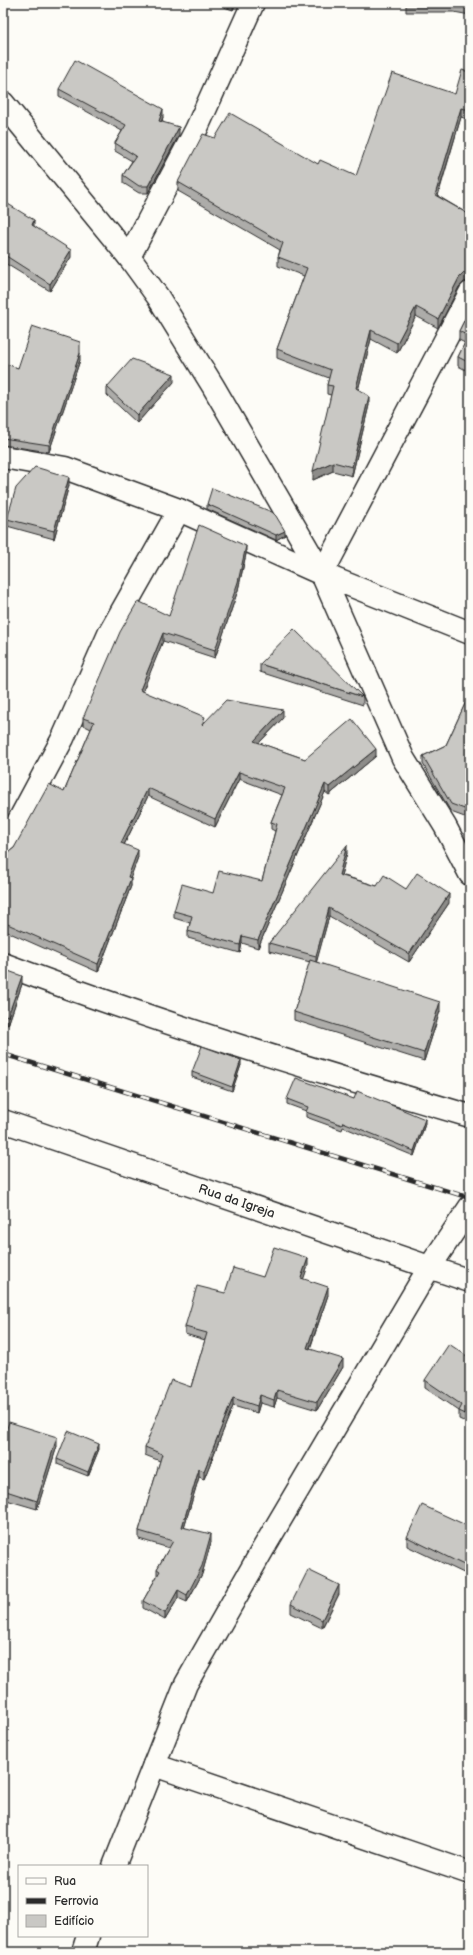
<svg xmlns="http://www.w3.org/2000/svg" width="473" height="1955" font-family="'Balsamiq Sans',sans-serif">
<rect width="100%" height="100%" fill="#fdfcf7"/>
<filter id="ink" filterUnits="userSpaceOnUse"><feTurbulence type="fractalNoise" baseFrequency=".025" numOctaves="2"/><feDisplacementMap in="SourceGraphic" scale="8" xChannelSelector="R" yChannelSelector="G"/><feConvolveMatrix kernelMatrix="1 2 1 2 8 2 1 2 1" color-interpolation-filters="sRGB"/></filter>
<g filter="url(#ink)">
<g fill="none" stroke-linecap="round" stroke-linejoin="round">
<g stroke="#2b2b2b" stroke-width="25">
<g id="street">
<path d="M3,103L129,257L158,297L213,386L322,574L403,758L445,826L470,874"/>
<path d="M129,257L196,130L253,3"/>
<path d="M3,457L65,468L179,510L322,574L470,633"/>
<path d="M322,574L470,293"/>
<path d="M3,850L63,738L109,634L179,510"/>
<path d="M3,964C156,1022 313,1070 470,1116"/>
<path id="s1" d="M3,1121L470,1281"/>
<path d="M154,1765L470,1873"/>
<path d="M114,1866L186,1684L263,1549L429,1268L470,1207"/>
<path d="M83,1952L88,1936"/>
</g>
</g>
<use href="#street" stroke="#fdfcf7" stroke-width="22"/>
<g stroke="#2b2b2b" stroke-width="4.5">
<path id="rail" d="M3,1054L470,1198"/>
</g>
<use href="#rail" stroke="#fdfcf7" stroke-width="3" stroke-dasharray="9" stroke-linecap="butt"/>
</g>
<g fill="#adaca9" stroke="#2b2b2b">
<path d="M212,3H236L233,10Z"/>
<path d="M406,3H470V15L454,12H406Z"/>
<path d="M470,72V120L461,117L438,196L470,215V281L464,282L459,287L438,328L416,316L397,353L371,339L358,390L369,405L352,476L333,471L313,480L331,395L327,394V385L329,378L277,358V349L304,276L278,266V257L280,250L178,191V182L215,138L318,164L356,176L455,94Z"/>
<path d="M59,89L163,117L162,121L179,135L148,193H139L123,183V175L132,161L115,151V143L122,131L59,96Z"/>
<path d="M3,201L34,226L71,257L50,291L3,262Z"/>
<path d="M470,309V372L458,366V357L465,343L459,340V331Z"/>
<path d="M80,360L49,452L3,445V427L4,418L3,417V363L18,368Z"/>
<path d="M174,382L137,423L107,395V387Z"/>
<path d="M69,485L54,539L7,526V519Z"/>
<path d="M207,504L285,535L276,540L207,509Z"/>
<path d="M246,554L238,590L215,658L163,641L142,691L205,722L283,718L259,743L305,759L376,756L329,795L325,792L258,948L242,943L240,953L188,938V931L190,923L174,918V911L213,893L262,881L275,831L271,829V822L282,795L239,779L215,827L148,796L124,845L138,857L130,878L131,886L98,972L3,930V854L5,855L14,848L64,792L91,729L83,725V718L169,616Z"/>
<path d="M260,664L363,697V705L260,672Z"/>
<path d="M470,693V819L451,812L423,764V756L446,745Z"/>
<path d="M347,853L341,875L377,886L406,889L449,903L409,962L329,916L316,962L440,1011L424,1061L294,1020V1012L310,962L269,951V943Z"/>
<path d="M3,969L22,984L8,1025L3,1023Z"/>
<path d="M241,1065L232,1091L192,1077V1072Z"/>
<path d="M287,1099H354L425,1124L414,1156L343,1127L342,1130L306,1117V1111L287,1104Z"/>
<path d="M308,1266L303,1279L328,1295L310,1349L343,1367L317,1410L277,1398L274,1407L260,1403L257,1413L233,1406L204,1479L199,1477L184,1527L211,1542L202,1574L187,1602L178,1598L165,1620L143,1608V1601L157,1576V1569L169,1548L139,1539V1531L160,1461L145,1455V1447L191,1387L205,1340L185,1334V1327L225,1293L263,1277Z"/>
<path d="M470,1358V1424L459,1419V1411L425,1388V1380Z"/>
<path d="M3,1440L57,1446L37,1509L3,1499Z"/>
<path d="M99,1449L88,1476L57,1464V1459Z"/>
<path d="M470,1527V1576L407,1546V1537Z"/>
<path d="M339,1594L322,1628L291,1613V1604Z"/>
</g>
<g fill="#8d8c89" stroke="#2b2b2b">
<path d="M233,3H236L233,10Z"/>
<path d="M461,108V117L435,204V195Z"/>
<path d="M163,109V117L159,128V121Z"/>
<path d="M179,127V135L148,193V186Z"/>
<path d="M34,220V228L32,225Z"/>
<path d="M71,250V257L50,291V284Z"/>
<path d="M470,271V281L464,282L459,287L438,328V319L459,278L464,273Z"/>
<path d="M416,307V316L397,353V343Z"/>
<path d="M371,330V339L356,398V388Z"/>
<path d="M80,353V360L49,452V445Z"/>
<path d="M174,374V382L137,423V415Z"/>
<path d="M369,396V405L352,476V467Z"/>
<path d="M333,462V471L313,480V471Z"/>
<path d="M69,477V485L54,539V531Z"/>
<path d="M285,531V535L276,540V535Z"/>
<path d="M246,546V554L238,590L215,658V650Z"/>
<path d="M163,633V641L140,698V690Z"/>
<path d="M283,710V718L254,748V741Z"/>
<path d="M376,749V756L329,795V787Z"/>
<path d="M239,772V779L215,827V819Z"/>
<path d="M325,784V792L258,948V940Z"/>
<path d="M148,788V796L121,851V843Z"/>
<path d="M347,845V853L339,883V875Z"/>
<path d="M138,850V857L128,885V877Z"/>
<path d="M131,878V886L98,972V964Z"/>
<path d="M449,894V903L409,962V954Z"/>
<path d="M329,908V916L316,964V956Z"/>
<path d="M242,936V943L240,953V945Z"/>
<path d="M22,976V984L8,1025V1016Z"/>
<path d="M440,1002V1011L424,1061V1053Z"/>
<path d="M241,1060V1065L232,1091V1087Z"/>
<path d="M425,1119V1124L414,1156V1151Z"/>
<path d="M308,1258V1266L301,1286V1278Z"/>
<path d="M328,1287V1295L307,1356V1348Z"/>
<path d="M343,1359V1367L317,1410V1402Z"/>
<path d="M277,1390V1398L274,1407V1400Z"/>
<path d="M260,1395V1403L257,1413V1406Z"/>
<path d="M233,1398V1406L204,1479V1471Z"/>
<path d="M57,1437V1446L37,1509V1501Z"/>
<path d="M99,1444V1449L88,1476V1472Z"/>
<path d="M199,1469V1477L182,1534V1527Z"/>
<path d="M211,1534V1542L202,1574L187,1602V1595Z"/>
<path d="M339,1585V1594L322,1628V1620Z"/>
<path d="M178,1590V1598L165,1620V1613Z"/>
</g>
<g fill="#c9c8c4" stroke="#2b2b2b">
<path d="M456,3H470V6Z"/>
<path d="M75,60L163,109L159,121L179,127L148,186H139L123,175L136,156L115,143L126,125L59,89Z"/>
<path d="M462,70L470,72V110L461,108L435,195L470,215V271L464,273L459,278L438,319L416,307L397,343L371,330L356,388L369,396L352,467L333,462L313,471L333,386L327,385L331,370L277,349L307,268L278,257L283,243L178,182L203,134L215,138L230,113L318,164L320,160L356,176L392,73L455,94Z"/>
<path d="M3,201L34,220L32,225L71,250L50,284L3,254Z"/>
<path d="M470,309V363L458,357L468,336L459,331Z"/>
<path d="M32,326L80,342V353L49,445L3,438V427L6,411L3,410V363L18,368Z"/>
<path d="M132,359L174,374L137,415L107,387Z"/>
<path d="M35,467L69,477L54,531L7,519L16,488Z"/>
<path d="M212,488L272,512L276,516L285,531L276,535L207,504Z"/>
<path d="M199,525L246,546L238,582L215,650L163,633L140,690L205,717L202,725L226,700L283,710L254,741L305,759L352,719L376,749L329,787L325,784L258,940L242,936L240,945L188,931L192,916L174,911L182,884L213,893L219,871L262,881L277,824L271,822L285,788L239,772L215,819L148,788L121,843L138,850L128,877L131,878L98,964L3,922V854L5,855L14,848L49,784L64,792L94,722L83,718L120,632L138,601L169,616Z"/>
<path d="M294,629L363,697L260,664Z"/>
<path d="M470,693V811L451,804L423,756L446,745Z"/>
<path d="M347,845L339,875L377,886L384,875L406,889L417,873L449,894L409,954L329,908L316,956L269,943Z"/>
<path d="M310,960L440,1002L424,1053L294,1012Z"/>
<path d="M3,969L22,976L8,1016L3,1014Z"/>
<path d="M202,1046L241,1060L232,1087L192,1072Z"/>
<path d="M296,1078L354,1099L357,1091L425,1119L414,1151L343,1122L342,1125L306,1112L308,1107L287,1099Z"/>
<path d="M274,1247L308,1258L301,1278L328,1287L307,1348L343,1359L317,1402L277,1390L274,1400L260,1395L257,1406L233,1398L204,1471L199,1469L182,1527L211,1534L202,1566L187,1595L178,1590L165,1613L143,1601L160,1571L157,1569L173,1541L139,1531L162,1454L145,1447L171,1380L191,1387L207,1333L185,1327L197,1286L225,1293L233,1268L263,1277Z"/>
<path d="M449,1344L470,1358V1416L459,1411L462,1405L425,1380Z"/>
<path d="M9,1422L57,1437L37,1501L3,1490V1440Z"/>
<path d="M68,1431L99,1444L88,1472L57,1459Z"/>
<path d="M422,1505L470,1527V1568L407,1537Z"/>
<path d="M308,1570L339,1585L322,1620L291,1604Z"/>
</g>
</g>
<g text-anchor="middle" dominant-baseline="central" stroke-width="3" stroke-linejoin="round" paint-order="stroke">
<g font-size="13" fill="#2b2b2b" stroke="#fdfcf7">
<text stroke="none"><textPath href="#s1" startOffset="247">Rua da Igreja</textPath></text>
</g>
</g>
<rect width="473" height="1955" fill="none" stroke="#fdfcf7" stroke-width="16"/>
<rect x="8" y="8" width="457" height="1939" fill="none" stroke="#2b2b2b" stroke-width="1.5" filter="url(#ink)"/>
<rect x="18" y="1865" width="130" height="72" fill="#fdfcf7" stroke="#a9a8a5"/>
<rect x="26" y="1878" width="20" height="6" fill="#fdfcf7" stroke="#a9a8a5"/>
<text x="54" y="1885" font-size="12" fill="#2b2b2b">Rua</text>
<rect x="26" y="1898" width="20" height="6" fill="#2b2b2b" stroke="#a9a8a5"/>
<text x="54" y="1905" font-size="12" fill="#2b2b2b">Ferrovia</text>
<rect x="26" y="1915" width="20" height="12" fill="#c9c8c4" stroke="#a9a8a5"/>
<text x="54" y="1925" font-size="12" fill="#2b2b2b">Edifício</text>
</svg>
